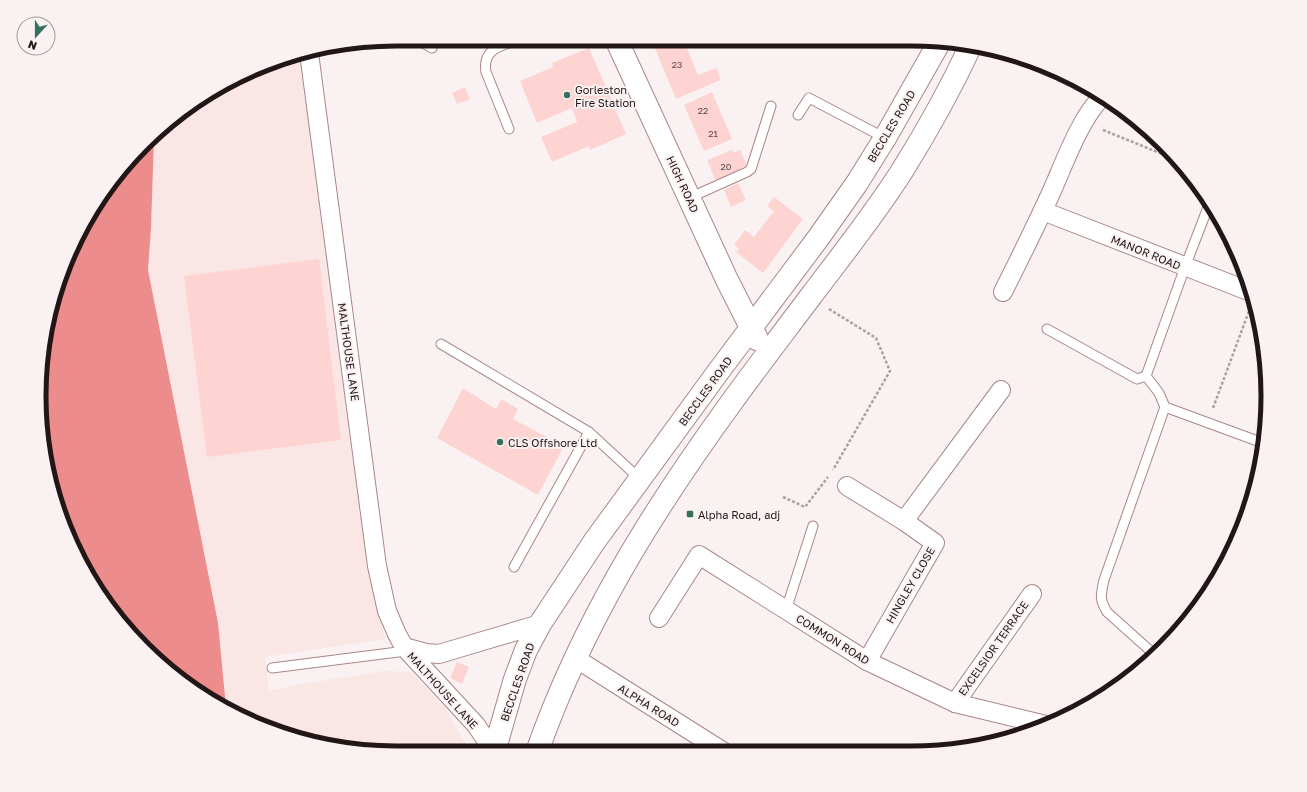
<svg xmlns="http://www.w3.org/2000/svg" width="1307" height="792" font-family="'Golos Text',sans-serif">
<rect width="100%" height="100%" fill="#faf2f2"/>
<path fill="#f9e6e5" d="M302,55L326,233L350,443L385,639L265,657L269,691L297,685L383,671L411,672L445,708L464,741L468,752H372L281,734L226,707L218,623L148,270L151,228L154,138L179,113L281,58Z"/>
<path fill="#ed8c8d" d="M154,138L151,228L148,270L218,623L226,707L197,693L113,613L58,511L39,396L58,281L113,179Z"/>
<g fill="#fed4d3">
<path d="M651,39H683L698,75L716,68L721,80L676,99Z"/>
<path d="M589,48L626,134L590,150L589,146L552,162L541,137L577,122L572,108L537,123L520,81L553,67L552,63Z"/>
<path d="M465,87L470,99L457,104L452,93Z"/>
<path d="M712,92L732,139L704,151L684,105Z"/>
<path d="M732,150L733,153L740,150L747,165L740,168L741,171L716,182L707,160Z"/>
<path d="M738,183L746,200L731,207L724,190Z"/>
<path d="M774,197L803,219L763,273L736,252L739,249L734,245L745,230L754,237L774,211L767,206Z"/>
<path d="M319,259L341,440L207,457L184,276Z"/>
<path d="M463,388L496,409L501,399L518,409L513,419L564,446L538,495L437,438Z"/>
<path d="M457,662L469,667L462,684L450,678Z"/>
</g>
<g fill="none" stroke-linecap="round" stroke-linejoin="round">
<g stroke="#aa8686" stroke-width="11">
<g id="service">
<path d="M416,39L432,48"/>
<path d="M798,115L809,98L885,138"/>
<path d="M509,129L486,72C482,48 502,46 520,39"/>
<path d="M689,198L747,172L751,169L771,106"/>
<path d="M1210,202L1185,267L1146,376L1159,393L1165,407L1263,443"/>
<path d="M1047,329L1137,379L1146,376"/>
<path d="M441,344L589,432L640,479"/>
<path d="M514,567L589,432"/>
<path d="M786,610L813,526"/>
<path d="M1155,655L1107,612C1099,599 1101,594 1104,580L1165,407"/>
<path d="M272,668L398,652L404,647"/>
</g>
</g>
<g stroke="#aa8686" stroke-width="20">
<g id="minor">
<path d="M309,53L377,566L387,611L397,634L404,647L476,725L494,752"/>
<path d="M1043,211L1251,292"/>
<path d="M1003,292C1019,260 1035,228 1050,195C1063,167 1080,117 1103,96"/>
<path d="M847,486L904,521L935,543L867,661"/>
<path d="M904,521L1001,390"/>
<path d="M659,618L699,555L867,661L955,703L1046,725"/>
<path d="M404,647L426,653L439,654L540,624"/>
<path d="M575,658L724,752"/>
<path d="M955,703L1032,594"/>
</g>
</g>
<g stroke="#aa8686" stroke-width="24">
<g id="tertiary">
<path d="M616,39L727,280L757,339"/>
<path d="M494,752L515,679L526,650L540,624L594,542L718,372L819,237L857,183L885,138L940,41"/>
<path d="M537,752C582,624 651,513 731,403C757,367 784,332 811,296C842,255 874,215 902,171C927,131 950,90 970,47"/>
</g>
</g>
<g stroke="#aba1a1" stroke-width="2.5" stroke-dasharray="3 2" stroke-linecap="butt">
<path d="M1103,130L1177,160"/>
<path d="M829,309L876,338L890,371L833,470"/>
<path d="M1213,408L1249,311"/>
<path d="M783,497L805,507L828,477"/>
</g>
<use href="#service" stroke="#fff" stroke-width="9"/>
<use href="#minor" stroke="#fff" stroke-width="18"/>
<use href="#tertiary" stroke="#fff" stroke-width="22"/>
</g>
<g fill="#34715d" stroke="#faf2f2" stroke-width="1.5">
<circle cx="567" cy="95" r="4"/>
<circle cx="500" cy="442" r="4"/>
<rect x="686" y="510" width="8" height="8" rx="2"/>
</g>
<g text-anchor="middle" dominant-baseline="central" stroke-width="4" stroke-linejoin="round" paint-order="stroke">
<g font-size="9" fill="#5a4645">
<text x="677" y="64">23</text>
<text x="703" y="110">22</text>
<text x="713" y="133">21</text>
<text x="726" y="166">20</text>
</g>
<g font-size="11" fill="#231616" stroke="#faf2f2" text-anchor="start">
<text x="575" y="89">Gorleston<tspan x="575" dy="13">Fire Station</tspan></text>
<text x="508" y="442">CLS Offshore Ltd</text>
<text x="698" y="514">Alpha Road, adj</text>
</g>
<g font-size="11" fill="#231616" stroke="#faf2f2">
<text transform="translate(891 126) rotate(-59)">BECCLES ROAD</text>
<text transform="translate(683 184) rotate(65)">HIGH ROAD</text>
<text transform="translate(1146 252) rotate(22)">MANOR ROAD</text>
<text transform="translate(349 352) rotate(82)">MALTHOUSE LANE</text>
<text transform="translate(705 391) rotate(-54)">BECCLES ROAD</text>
<text transform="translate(910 585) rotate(-60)">HINGLEY CLOSE</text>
<text transform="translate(833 639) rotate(32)">COMMON ROAD</text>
<text transform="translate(993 648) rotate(-55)">EXCELSIOR TERRACE</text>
<text transform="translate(517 682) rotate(-71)">BECCLES ROAD</text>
<text transform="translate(443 690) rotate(48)">MALTHOUSE LANE</text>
<text transform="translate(649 705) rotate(32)">ALPHA ROAD</text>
</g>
</g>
<path d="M0 0H1307V792H0ZM396 46H911A350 350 0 0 1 1261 396V396A350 350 0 0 1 911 746H396A350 350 0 0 1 46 396V396A350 350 0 0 1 396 46Z" fill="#faf2f2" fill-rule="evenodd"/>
<path fill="none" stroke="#231616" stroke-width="5" d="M396 46H911A350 350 0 0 1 1261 396V396A350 350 0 0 1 911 746H396A350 350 0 0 1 46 396V396A350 350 0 0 1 396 46Z"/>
<g transform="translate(36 36) rotate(201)"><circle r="19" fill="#faf2f2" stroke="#a49a9a"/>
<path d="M0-3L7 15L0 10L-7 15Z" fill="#34715d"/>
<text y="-6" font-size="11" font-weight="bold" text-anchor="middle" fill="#231616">N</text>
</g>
</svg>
